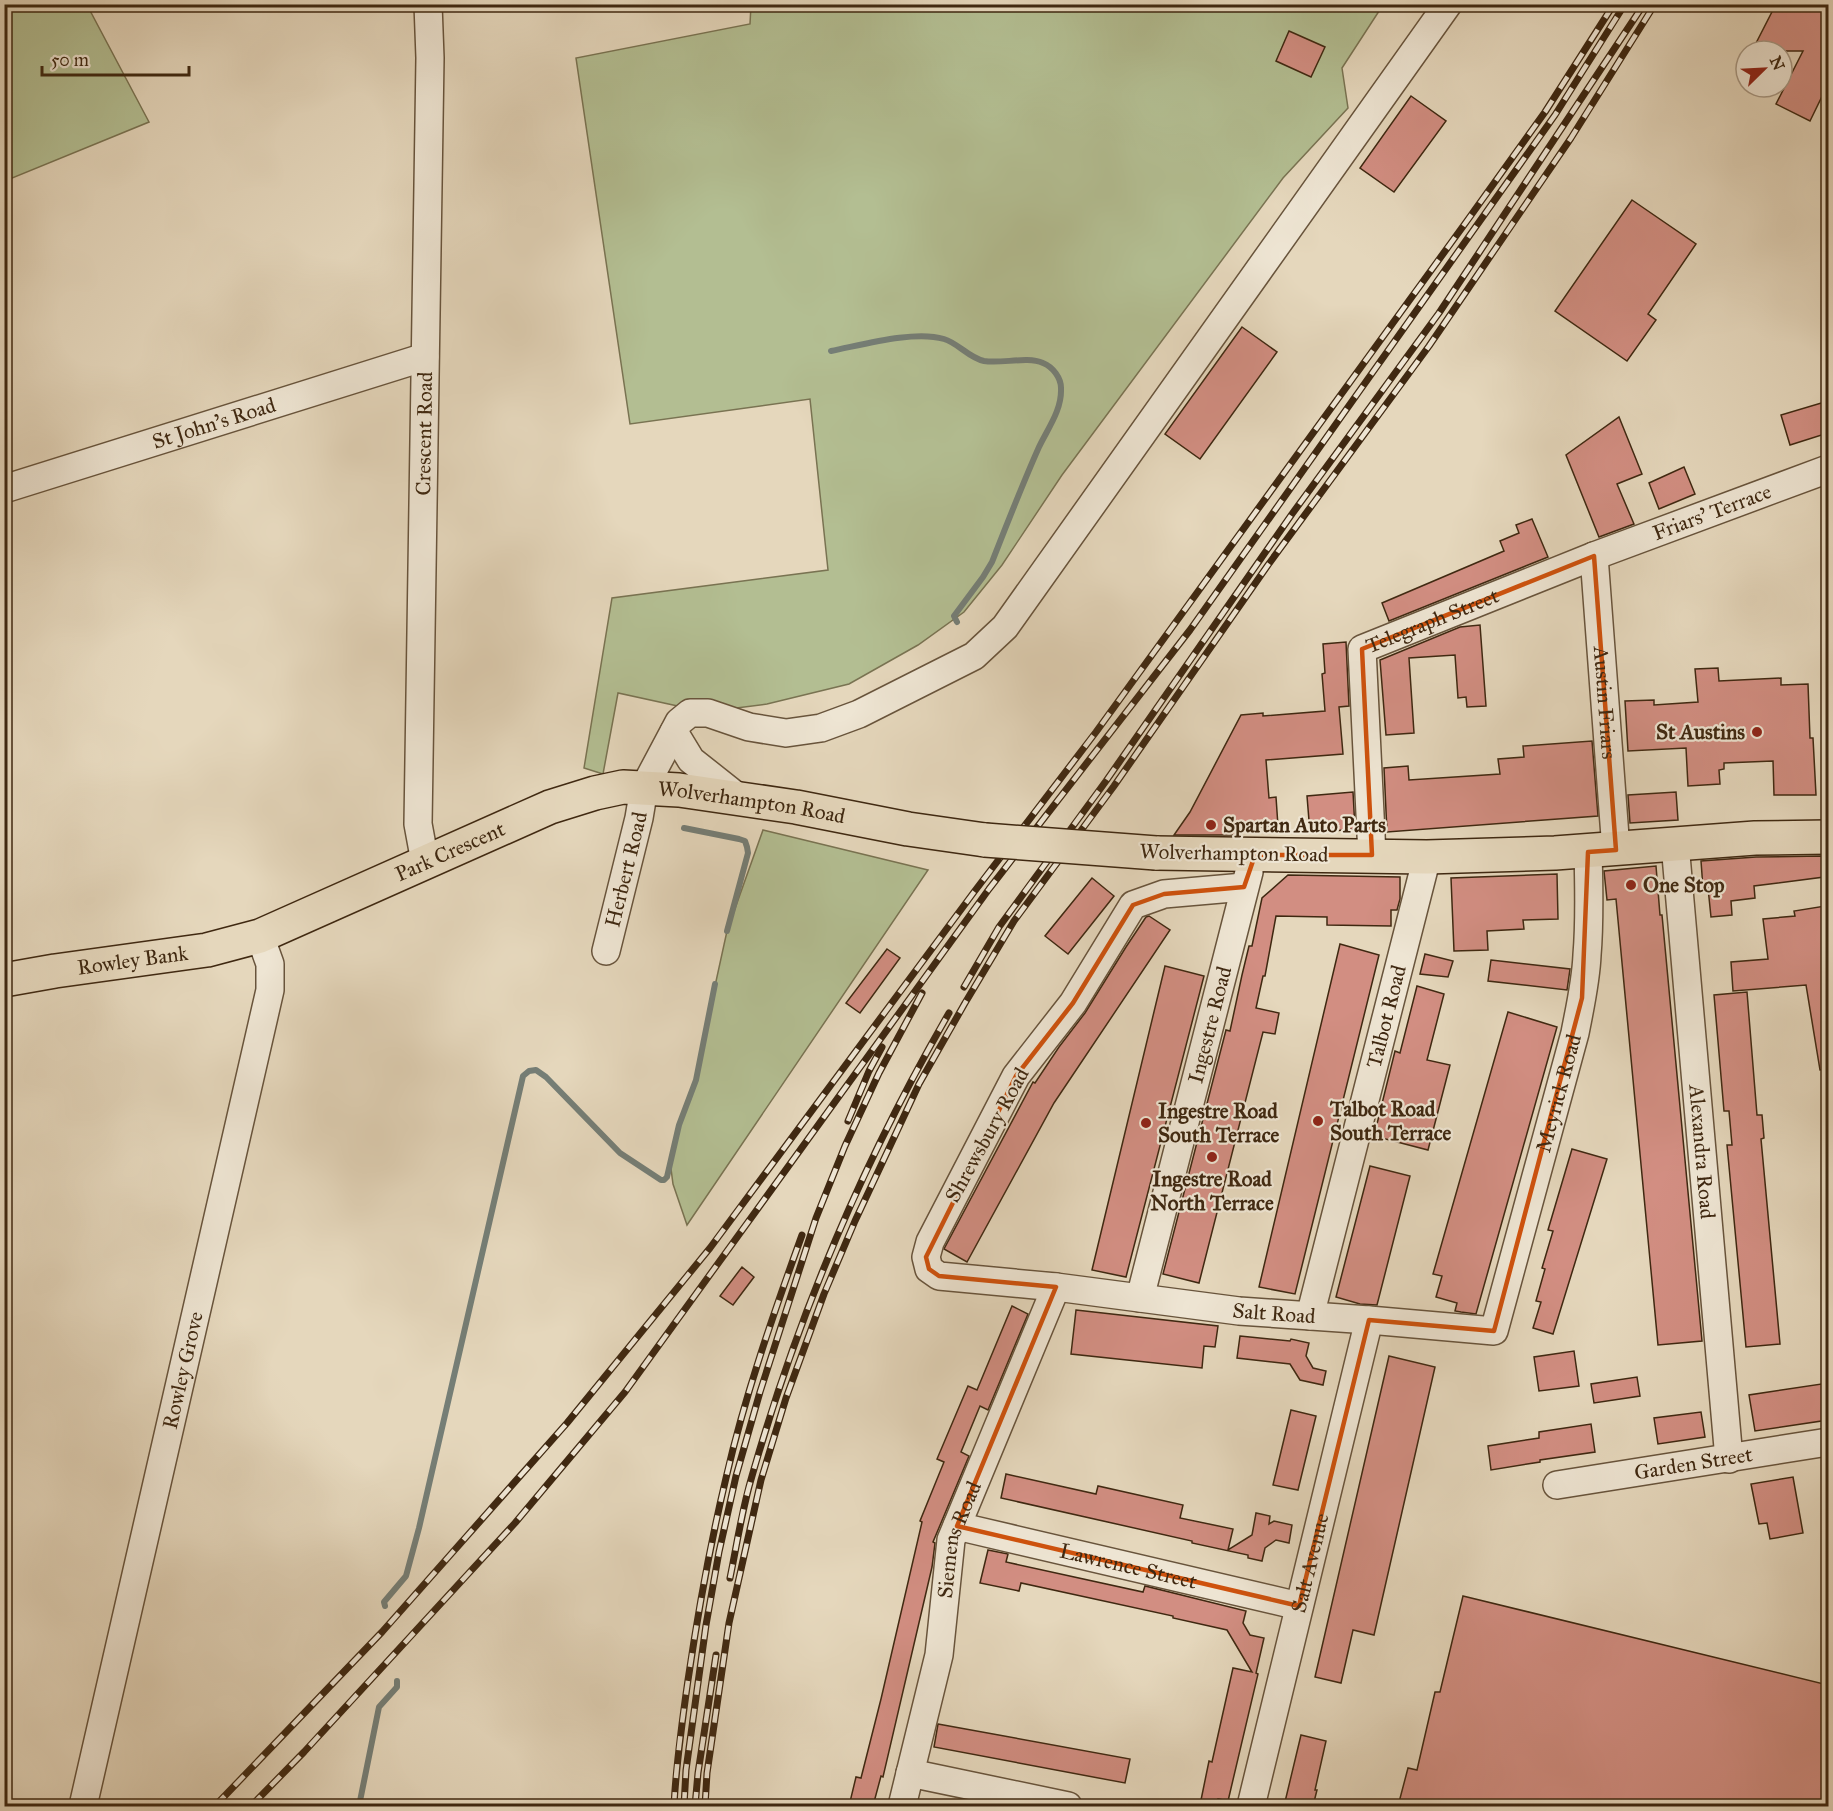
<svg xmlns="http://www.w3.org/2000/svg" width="1833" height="1811" font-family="'IM FELL Great Primer',serif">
<rect width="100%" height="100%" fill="#e5d7bc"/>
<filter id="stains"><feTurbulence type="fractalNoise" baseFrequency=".00333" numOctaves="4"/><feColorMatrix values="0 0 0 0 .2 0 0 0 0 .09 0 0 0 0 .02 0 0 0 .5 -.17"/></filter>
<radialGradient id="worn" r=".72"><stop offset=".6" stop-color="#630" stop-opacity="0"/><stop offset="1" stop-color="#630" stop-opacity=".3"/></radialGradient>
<g fill="#b3be92" stroke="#797352" stroke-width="1.5">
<path d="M4,5H87L149,122L5,181Z"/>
<path d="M751,5H1383L1342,68L1348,108L1283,178L1062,475L1002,565L964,612L918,645L849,684L767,704L705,712L618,693L603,774L584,768L612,598L828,570L810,399L630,424L576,58L750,24Z"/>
<path d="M763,830L928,870L687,1225L673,1184L670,1161L679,1125L696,1080L708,1018L727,931Z"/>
</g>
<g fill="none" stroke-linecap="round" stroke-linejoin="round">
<g stroke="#757e76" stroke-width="6">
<path d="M831,351C862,345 914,330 944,339C958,343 969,358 984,361C1002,364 1027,356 1043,363C1053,367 1061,378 1061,388C1062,410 1048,428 1039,447C1022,485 1007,524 992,562L983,577L954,616L957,622"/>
<path d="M684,828L739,839L745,841L747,847L748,853L727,931"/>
<path d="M385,1606L384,1602L406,1576L419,1528L523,1076L529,1071L536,1070L546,1077L620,1153L661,1180H664L667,1177L679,1125L696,1080L715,984"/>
<path d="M359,1806L379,1707L397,1687V1681"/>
</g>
</g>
<g fill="#d28e82" stroke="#3f2811" stroke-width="1.5">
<path d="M1776,4H1828V84L1810,121L1776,104L1803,51H1752Z"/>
<path d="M1289,31L1325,47L1311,77L1276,61Z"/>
<path d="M1411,96L1446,121L1394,192L1360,168Z"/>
<path d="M1632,200L1696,244L1648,314L1656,320L1627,361L1555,311Z"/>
<path d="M1242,327L1277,352L1200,459L1165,434Z"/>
<path d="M1828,401V433L1790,445L1781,415Z"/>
<path d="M1619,417L1642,474L1617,484L1634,524L1599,537L1566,455Z"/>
<path d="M1684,467L1695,494L1659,509L1649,483Z"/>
<path d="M1532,519L1548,557L1389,621L1382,603L1504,551L1500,541L1519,533L1516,525Z"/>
<path d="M1480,625L1486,706L1467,707L1466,697L1458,698L1455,655L1409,658L1414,733L1386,735L1380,660L1460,627Z"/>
<path d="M1346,642L1349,706L1339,707L1343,754L1266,760L1269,798L1276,797L1278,826L1240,829V835H1174L1190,812L1241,715L1263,713V716L1325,711L1322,674L1325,673L1323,644Z"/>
<path d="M1718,668L1719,681L1781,678V685L1808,684L1810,738H1813L1816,795H1774L1773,761L1724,763V769L1719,770L1720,784L1688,786L1686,748L1628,751L1625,701L1654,700V705L1698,702L1695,669Z"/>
<path d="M1592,741L1598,816L1387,832L1384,768L1408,766L1409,780L1500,774L1498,759L1524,757L1523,746Z"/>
<path d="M1353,792L1355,829L1310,833L1307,796Z"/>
<path d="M1676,792L1678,820L1630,823L1628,795Z"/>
<path d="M1822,856L1824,877L1754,886L1755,898L1731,901L1732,915L1711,917L1708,888H1703L1701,861L1756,857Z"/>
<path d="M1656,866L1660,915H1662L1702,1341L1658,1345L1616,899L1607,900L1604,871Z"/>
<path d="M1557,874L1558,919L1523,920L1524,929L1487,931L1488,950L1454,951L1451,878Z"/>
<path d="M1288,875L1400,877V899L1397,910H1391V926L1327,925V917L1276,916L1265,976H1263L1256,1008L1279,1013L1275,1034L1263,1032L1199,1283L1163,1274L1226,1030L1230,1031L1242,975L1249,946H1252L1262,898Z"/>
<path d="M1092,878L1114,896L1068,954L1045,936Z"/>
<path d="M1825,906L1828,929V1069L1820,1070L1806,985L1733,991L1731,962L1768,959L1763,919L1795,916L1794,911Z"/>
<path d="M1149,916L1170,930L1054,1103L967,1262L944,1249L1033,1082L1035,1083L1059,1047L1085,1013L1126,947L1146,917Z"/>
<path d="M1340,944L1379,955L1295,1294L1259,1287Z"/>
<path d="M887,949L900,958L860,1013L846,1003Z"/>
<path d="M1425,954L1453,961L1448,977L1420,974Z"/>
<path d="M1491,960L1570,969L1567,990L1488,981Z"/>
<path d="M1165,966L1204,976L1126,1277L1092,1270Z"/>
<path d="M1417,986L1444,994L1427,1060L1450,1065L1428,1150L1374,1136L1395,1051L1400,1053Z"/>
<path d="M1747,992L1757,1115H1762L1764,1138L1761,1139L1780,1344L1746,1347L1727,1145H1732L1729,1111H1724L1714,995Z"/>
<path d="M1508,1012L1557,1027L1476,1314L1461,1312L1455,1311L1457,1303L1436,1297L1442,1276L1433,1274Z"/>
<path d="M1572,1149L1607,1159L1553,1334L1533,1328L1541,1302L1536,1301L1545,1269L1542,1268L1553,1231L1548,1230Z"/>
<path d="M1370,1166L1410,1176L1377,1305L1360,1304L1336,1297Z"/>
<path d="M742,1267L754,1277L733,1305L720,1296Z"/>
<path d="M1012,1306L1028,1314L988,1410L980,1406L961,1452L969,1456L933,1542L935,1543L932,1567L883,1777L881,1776L873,1806H849L856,1777L861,1778L881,1699L922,1522L920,1521L944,1462L937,1459L968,1386L977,1390Z"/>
<path d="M1076,1310L1218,1326L1215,1347L1204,1346L1202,1368L1071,1354Z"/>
<path d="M1240,1336L1290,1341L1291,1339L1309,1343L1306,1356L1313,1368L1326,1371L1323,1385L1300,1380L1290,1364L1237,1358Z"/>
<path d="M1574,1351L1579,1386L1539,1391L1534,1357Z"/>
<path d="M1389,1356L1435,1367L1374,1635L1353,1630L1341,1683L1315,1677Z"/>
<path d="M1637,1377L1640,1396L1594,1403L1591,1384Z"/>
<path d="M1828,1383V1420L1755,1431L1749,1395Z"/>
<path d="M1291,1410L1316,1416L1298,1490L1273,1485Z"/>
<path d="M1701,1412L1705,1437L1658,1444L1654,1418Z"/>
<path d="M1591,1424L1595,1452L1540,1460V1462L1491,1470L1488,1446L1539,1438V1432Z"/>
<path d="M1006,1474L1096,1494L1098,1486L1183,1505L1180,1518L1233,1529L1228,1550L1252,1535L1256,1513L1270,1516L1269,1524L1274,1521L1292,1525L1289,1543L1276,1540L1265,1548L1262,1561L1248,1558V1555L1192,1543V1541L1001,1498Z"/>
<path d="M1793,1477L1803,1533L1770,1539L1767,1523L1759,1524L1751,1484Z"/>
<path d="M988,1550L1008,1554L1006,1562L1143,1592L1145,1586L1246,1611L1243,1623L1250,1635L1264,1638L1256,1673L1258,1674L1228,1801L1218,1799L1217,1803L1201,1800L1209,1761L1212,1762L1233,1668L1252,1672L1227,1630L1173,1618V1616L1021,1583L1019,1591L980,1583Z"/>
<path d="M1463,1596L1828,1685V1806H1398L1408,1768L1417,1770L1435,1692H1440Z"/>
<path d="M938,1724L1130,1759L1125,1783L934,1747Z"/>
<path d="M1301,1735L1326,1741L1315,1790H1317L1313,1806H1284Z"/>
</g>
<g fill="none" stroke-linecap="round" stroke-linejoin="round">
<g stroke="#68543c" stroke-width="30">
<g id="minor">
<path id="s1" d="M4,489L425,357"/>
<path id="s2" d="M1594,556L1616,850"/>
<path d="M674,732L691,760L739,798"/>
<path id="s3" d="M1675,844L1729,1459"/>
<path id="s4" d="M1372,855L1362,649L1594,556L1828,469"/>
<path id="s5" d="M425,862L418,824L430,58L428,4"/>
<path id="s6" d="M1244,887L1164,894L1133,905L1073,1003L1016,1076L930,1242L926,1257L929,1269L939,1276L1056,1287L1239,1311L1369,1320L1494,1331L1575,1033C1580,1007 1586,981 1587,955C1590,920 1589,886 1588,852"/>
<path id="s7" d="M606,951L639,818L644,788L679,722L690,713H708L749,727L786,733L821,728L859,714L974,656L1005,627L1448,4"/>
<path id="s8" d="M1140,1298L1249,872"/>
<path id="s9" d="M1310,1316L1427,857"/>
<path id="s10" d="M1557,1485L1828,1442"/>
<path id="s11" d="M957,1526L1299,1606"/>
<path d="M910,1773L1068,1806"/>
<path id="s12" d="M83,1806L270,990V964L260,936"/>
<path id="s13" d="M902,1806L939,1655L951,1540L1056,1287"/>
<path id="s14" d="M1251,1806L1369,1320"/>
</g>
</g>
<g stroke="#3f2811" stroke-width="36">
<g id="highway">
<path d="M1156,853L1427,857L1555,853L1755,838L1828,837"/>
<path id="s15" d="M4,980L55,971L207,950L260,936L550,807L595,793L623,787L679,790L796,807L908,829L985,840"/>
</g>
</g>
<use href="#minor" stroke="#eee5d3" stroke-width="27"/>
<use href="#highway" stroke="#e5d7bc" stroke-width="33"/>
<g stroke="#3f2811" stroke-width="7">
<g id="rail">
<path d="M964,987L999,927L1106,781L1292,514L1439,313L1644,4"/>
<path d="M848,1121L869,1071L882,1047"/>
<path d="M730,1578C737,1544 742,1509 752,1476C798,1315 865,1158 949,1013"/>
<path d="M215,1806L382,1632L567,1423L710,1248L974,892L1096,732L1464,225L1545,112L1614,4"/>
<path d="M251,1806L304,1752L515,1523L625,1392L989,889L1190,630L1555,115L1625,4"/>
<path d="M674,1806C676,1764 682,1722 688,1680C698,1612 710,1545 726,1478C745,1395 773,1315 802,1235"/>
<path d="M684,1806L686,1770L706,1625L719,1552L736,1476L760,1392L816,1218L845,1146L879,1073L922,993"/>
<path d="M695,1806L698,1773L716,1655"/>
<path d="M705,1806L707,1773L729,1623L761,1480L786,1398L824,1294L855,1221L919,1084L965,1003L1014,921L1114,786L1268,565L1429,346L1571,138L1655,4"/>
</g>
</g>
<use href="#rail" stroke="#eee5d3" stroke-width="4.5" stroke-dasharray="14" stroke-linecap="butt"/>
<g stroke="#3f2811" stroke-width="36" stroke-linecap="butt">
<path id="highway-bridge" d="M985,840L1156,853"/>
</g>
<use href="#highway-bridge" stroke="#e5d7bc" stroke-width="33"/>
</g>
<path fill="none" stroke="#cf520d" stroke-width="4.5" stroke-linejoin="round" d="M1594,556L1616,850L1588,852L1582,998L1494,1331L1369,1320L1299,1606L957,1526L1056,1287L939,1276L929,1269L926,1257L1016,1076L1073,1003L1133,905L1164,894L1244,887L1255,855H1372L1362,649Z"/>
<g fill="#8f2418" stroke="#eee5d3" stroke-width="2">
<circle cx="1757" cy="732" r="6"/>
<circle cx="1211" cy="825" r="6"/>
<circle cx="1631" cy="885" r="6"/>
<circle cx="1318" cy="1121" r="6"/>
<circle cx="1146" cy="1123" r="6"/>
<circle cx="1212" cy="1157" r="6"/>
</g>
<g text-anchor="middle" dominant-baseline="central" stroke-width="4.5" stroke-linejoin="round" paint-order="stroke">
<g font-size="21" fill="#3f2811" stroke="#eee5d3">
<text stroke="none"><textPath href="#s1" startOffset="220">St John's Road</textPath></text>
<text stroke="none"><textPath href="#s5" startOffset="429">Crescent Road</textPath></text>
<text stroke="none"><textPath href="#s4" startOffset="582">Friars' Terrace</textPath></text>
<text stroke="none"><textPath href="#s4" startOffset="282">Telegraph Street</textPath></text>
<text stroke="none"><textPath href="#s2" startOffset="147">Austin Friars</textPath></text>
<text stroke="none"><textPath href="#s15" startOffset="783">Wolverhampton Road</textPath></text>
<text stroke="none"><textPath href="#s15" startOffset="468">Park Crescent</textPath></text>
<text transform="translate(1234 853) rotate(1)">Wolverhampton Road</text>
<text stroke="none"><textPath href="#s7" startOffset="84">Herbert Road</textPath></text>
<text stroke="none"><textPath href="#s15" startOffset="130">Rowley Bank</textPath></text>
<text stroke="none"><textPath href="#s9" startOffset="309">Talbot Road</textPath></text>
<text stroke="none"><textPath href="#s8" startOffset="282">Ingestre Road</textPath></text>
<text stroke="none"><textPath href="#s6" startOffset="1352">Meyrick Road</textPath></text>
<text transform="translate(987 1135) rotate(-61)">Shrewsbury Road</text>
<text stroke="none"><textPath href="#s3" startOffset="309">Alexandra Road</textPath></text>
<text stroke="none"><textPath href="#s6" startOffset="885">Salt Road</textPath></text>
<text stroke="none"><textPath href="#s12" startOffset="447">Rowley Grove</textPath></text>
<text stroke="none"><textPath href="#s10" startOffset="138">Garden Street</textPath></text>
<text stroke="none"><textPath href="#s13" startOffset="273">Siemens Road</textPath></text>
<text stroke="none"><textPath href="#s14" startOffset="250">Salt Avenue</textPath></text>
<text stroke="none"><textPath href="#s11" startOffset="176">Lawrence Street</textPath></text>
</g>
<g font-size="21" font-weight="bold" fill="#3f2811" stroke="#eee5d3" text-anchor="start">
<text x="1745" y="732" text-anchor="end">St Austins</text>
<text x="1223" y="825">Spartan Auto Parts</text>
<text x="1643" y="885">One Stop</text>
<text x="1330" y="1109">Talbot Road<tspan x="1330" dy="24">South Terrace</tspan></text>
<text x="1158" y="1111">Ingestre Road<tspan x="1158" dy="24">South Terrace</tspan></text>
<text x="1212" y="1179" text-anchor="middle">Ingestre Road<tspan x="1212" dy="24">North Terrace</tspan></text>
</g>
</g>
<rect width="1833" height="1811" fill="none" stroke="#e5d7bc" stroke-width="24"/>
<rect x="6" y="6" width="1821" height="1799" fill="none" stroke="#3f2811" stroke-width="3"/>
<rect x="12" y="12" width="1809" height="1787" fill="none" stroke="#3f2811" stroke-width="1.5"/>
<g transform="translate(1764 69) rotate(66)"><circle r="28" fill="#eee5d3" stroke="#a89985" stroke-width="1.5"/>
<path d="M0-4.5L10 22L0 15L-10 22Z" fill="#8f2418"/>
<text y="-9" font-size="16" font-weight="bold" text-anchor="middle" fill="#3f2811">N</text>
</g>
<path d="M42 66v9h147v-9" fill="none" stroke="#3f2811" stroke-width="3"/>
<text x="51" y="66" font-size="18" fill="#3f2811" stroke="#eee5d3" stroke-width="4.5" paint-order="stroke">50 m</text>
<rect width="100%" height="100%" filter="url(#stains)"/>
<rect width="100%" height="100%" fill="url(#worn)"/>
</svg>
